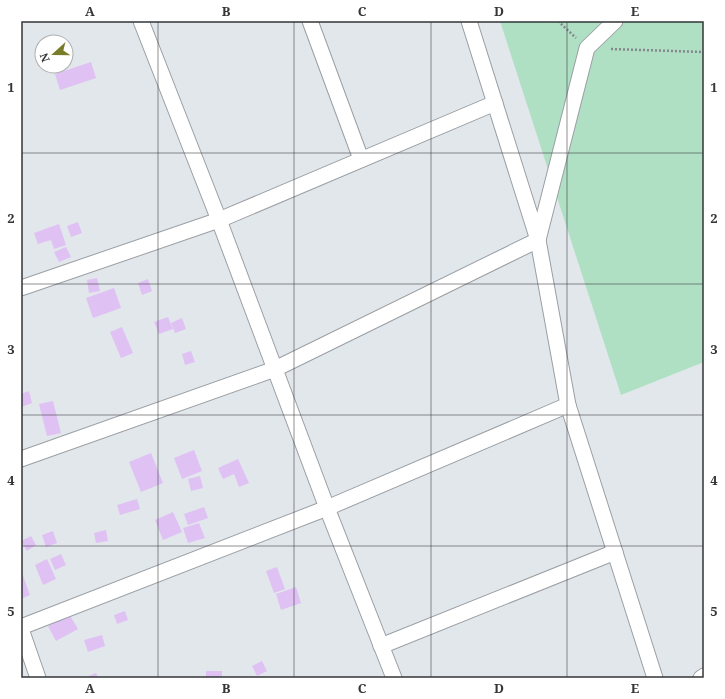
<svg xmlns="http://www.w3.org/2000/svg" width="725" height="699" font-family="'Noto Serif',serif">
<rect width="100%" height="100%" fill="#e2e7ec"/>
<path fill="#afe0c4" d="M500,21H704V362L621,395Z"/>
<g fill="#dfc1f3">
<path d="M91,62L96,78L60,90L55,74Z"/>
<path d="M78,222L82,233L71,237L67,226Z"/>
<path d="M59,224L66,245L54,249L51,240L38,244L34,233Z"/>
<path d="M66,247L71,257L59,262L54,252Z"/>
<path d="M97,278L100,291L89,293L87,280Z"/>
<path d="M148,279L152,291L142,295L138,283Z"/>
<path d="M114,288L121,308L93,318L86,298Z"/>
<path d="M168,317L173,329L159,334L154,322Z"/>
<path d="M182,318L186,329L175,333L171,323Z"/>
<path d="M122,327L133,353L121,358L110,332Z"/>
<path d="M191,351L195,362L185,365L182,354Z"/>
<path d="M29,391L32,403L21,407V394Z"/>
<path d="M53,401L61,433L47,436L39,404Z"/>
<path d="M194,450L202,471L182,479L174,458Z"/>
<path d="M151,453L163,483L141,492L129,462Z"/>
<path d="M238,459L249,483L239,487L234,474L223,479L218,468Z"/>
<path d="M200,476L203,488L191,491L188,479Z"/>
<path d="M137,499L140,509L120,515L117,505Z"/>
<path d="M204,507L208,518L188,525L184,514Z"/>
<path d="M173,512L182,532L163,540L155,520Z"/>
<path d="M199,523L205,538L188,543L183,528Z"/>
<path d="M106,530L108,541L96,543L94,533Z"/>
<path d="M53,531L57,543L46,547L42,535Z"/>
<path d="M31,536L36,545L27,551L21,541Z"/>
<path d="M61,554L66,565L55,570L50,559Z"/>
<path d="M47,559L56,579L43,585L35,565Z"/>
<path d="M277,567L285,589L274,593L266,571Z"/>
<path d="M21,570L30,595L21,599Z"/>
<path d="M296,587L301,603L281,610L276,594Z"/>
<path d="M125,611L128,620L117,624L114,615Z"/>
<path d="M69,614L78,629L56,641L48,626Z"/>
<path d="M102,635L105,646L88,652L84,640Z"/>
<path d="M262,661L267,671L257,676L252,666Z"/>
<rect x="206" y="671" width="16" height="7"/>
<path d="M96,673L98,678H84Z"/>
</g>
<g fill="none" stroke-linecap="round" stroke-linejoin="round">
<g stroke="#9a9fa4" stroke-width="17">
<g id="minor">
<path d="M141,21L219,220L327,508L394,678"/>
<path d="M310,21L361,159"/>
<path d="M469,21L538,240L568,405L655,678"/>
<path d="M21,288L219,220L495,103"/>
<path d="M21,459L275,369L538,240L587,48L615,21"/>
<path d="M21,627L327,508L568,405"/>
<path d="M21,629L38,678"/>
<path d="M381,646L615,552"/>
<path d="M701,678L704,676"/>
</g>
</g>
<g stroke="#84878b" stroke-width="2.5" stroke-dasharray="2 2" stroke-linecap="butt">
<path d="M558,21L576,38"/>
<path d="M611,49L704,52"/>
</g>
<use href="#minor" stroke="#fff" stroke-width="15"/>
</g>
<path fill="none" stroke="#333537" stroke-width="1" stroke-opacity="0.55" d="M158,21V678M294,21V678M431,21V678M567,21V678M21,153H704M21,284H704M21,415H704M21,546H704"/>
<rect width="725" height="699" fill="none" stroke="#ffffff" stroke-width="44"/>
<g transform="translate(54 54) rotate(249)"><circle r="19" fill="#ffffff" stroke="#adaeaf"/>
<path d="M0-3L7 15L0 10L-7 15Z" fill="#797d27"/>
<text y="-6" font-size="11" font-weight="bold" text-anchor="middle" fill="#333537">N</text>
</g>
<rect x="22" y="22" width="681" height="655" fill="none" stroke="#333537" stroke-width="1.5"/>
<g font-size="13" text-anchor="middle" font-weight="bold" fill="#333537">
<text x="90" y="16">A</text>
<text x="226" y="16">B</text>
<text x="362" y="16">C</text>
<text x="499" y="16">D</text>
<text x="635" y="16">E</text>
<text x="11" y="92">1</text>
<text x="714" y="92">1</text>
<text x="11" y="223">2</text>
<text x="714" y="223">2</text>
<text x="11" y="354">3</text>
<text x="714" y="354">3</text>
<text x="11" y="485">4</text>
<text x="714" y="485">4</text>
<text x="11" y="616">5</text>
<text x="714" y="616">5</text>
<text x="90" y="693">A</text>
<text x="226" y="693">B</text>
<text x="362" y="693">C</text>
<text x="499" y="693">D</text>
<text x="635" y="693">E</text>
</g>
</svg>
